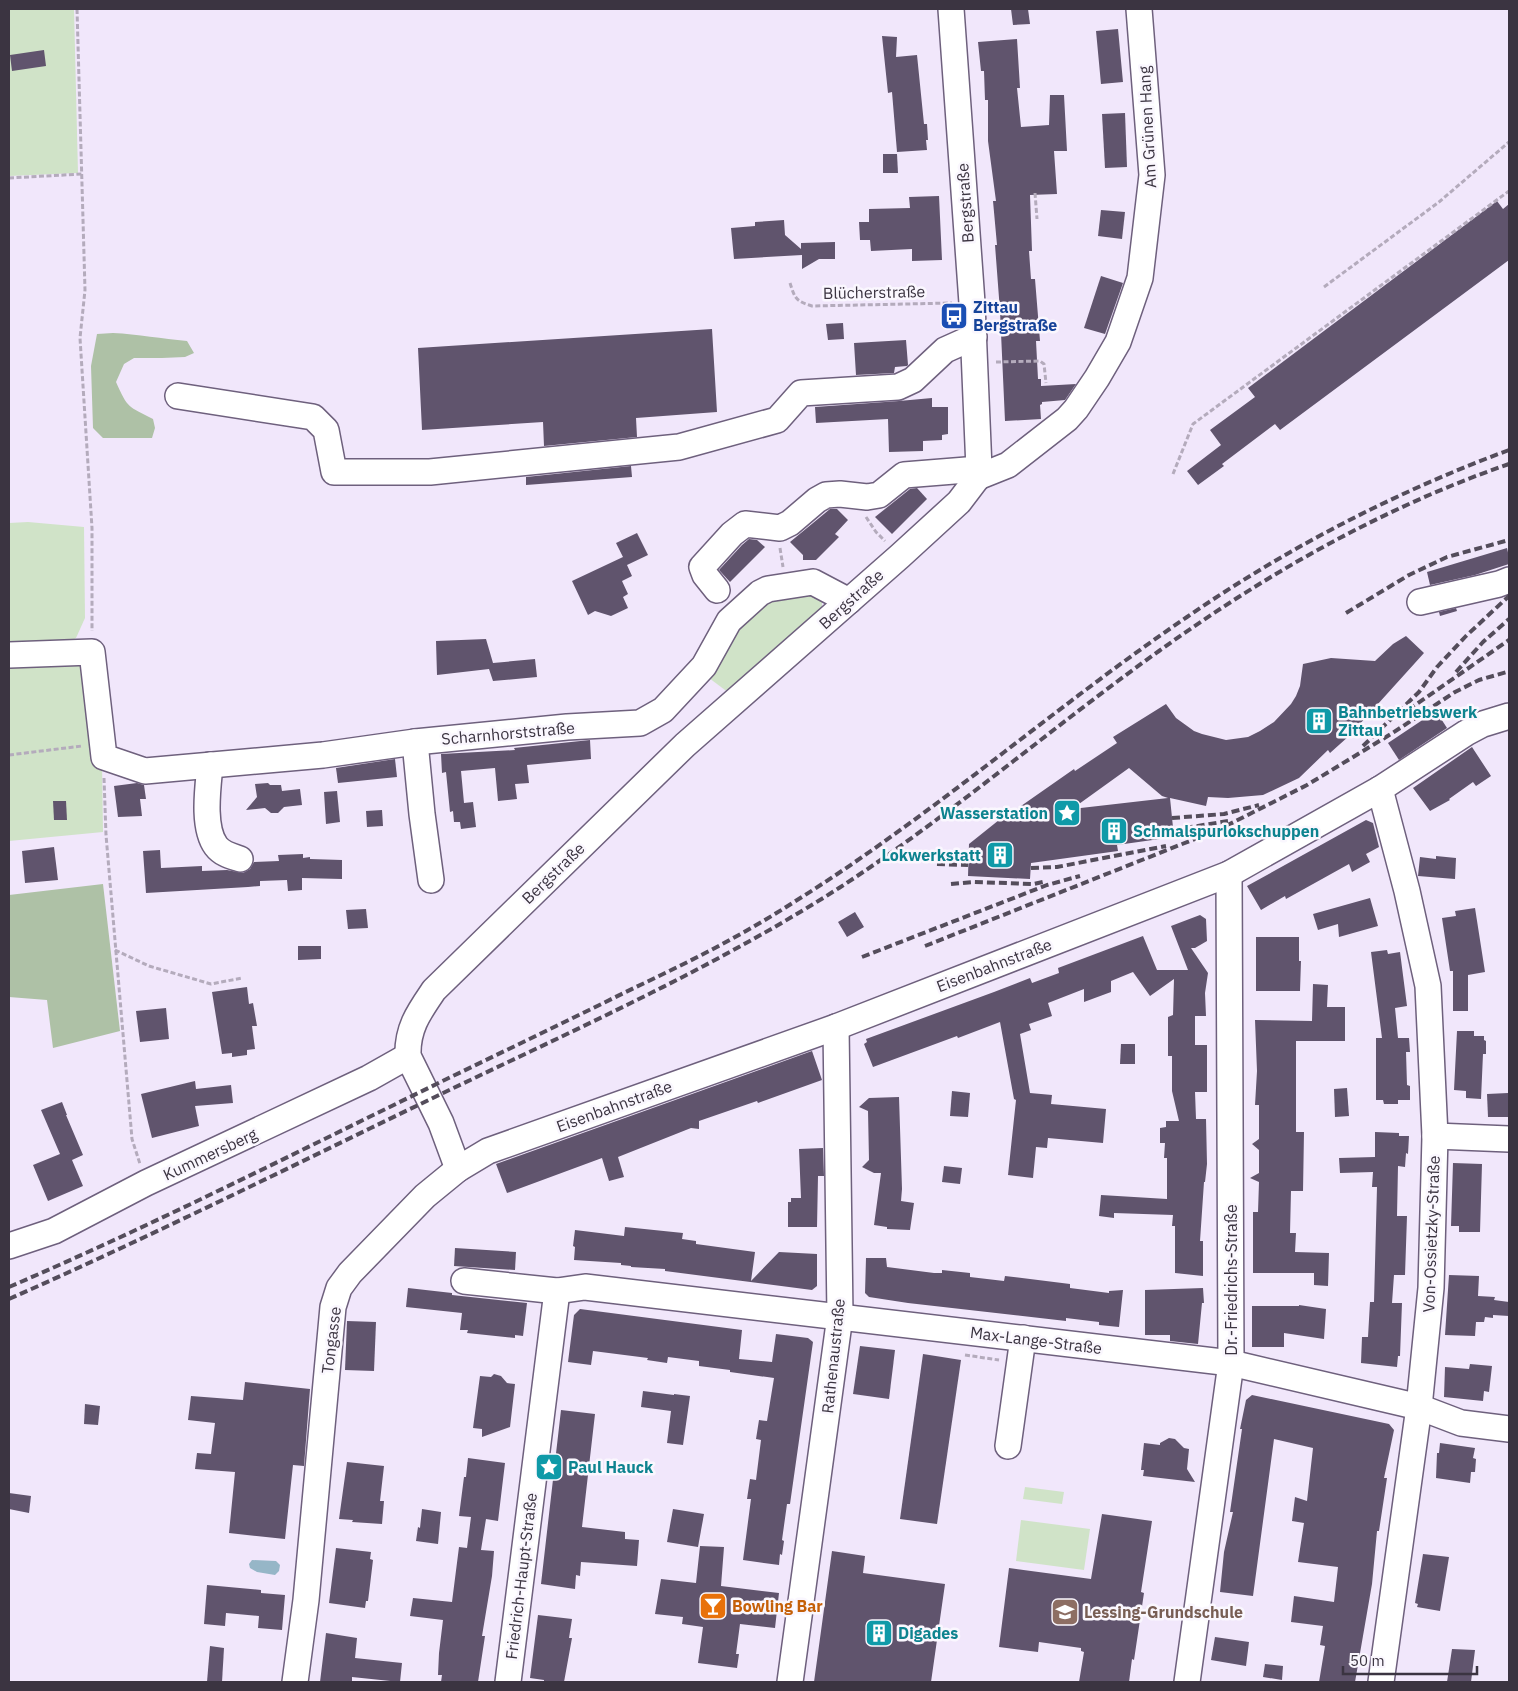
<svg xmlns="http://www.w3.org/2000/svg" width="1518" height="1691" font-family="'IBM Plex Sans',sans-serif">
<rect width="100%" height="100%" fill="#f1e7fb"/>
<g fill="#d0e3c8">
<path d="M9,9H74L78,173L9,176Z"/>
<path d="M28,522L84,527L85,618L76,638L66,643L9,645V523Z"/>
<path d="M803,591L822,598V610L729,693L705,675L752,607Z"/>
<path d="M89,655L102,763L103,832L9,841V658Z"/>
<path d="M1025,1487L1064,1492L1062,1504L1023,1499Z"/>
<path d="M1021,1520L1090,1529L1084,1570L1016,1561Z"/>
</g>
<g fill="#aec1a6">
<path d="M113,333C138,334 162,339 187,341L194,353L185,357L162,358H134L124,364L116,382C128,409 128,406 153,419L155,428L152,438H103L93,428L91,366L97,334Z"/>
<path d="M103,884L120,1031L53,1048L47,1000L9,997V895Z"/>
</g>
<path fill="#96b6c7" d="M252,1560L276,1561L280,1565L279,1571L275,1575L257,1572L250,1568L249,1564Z"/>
<g fill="#60546d" fill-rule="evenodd">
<path d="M1011,9H1028L1030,24L1013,25Z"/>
<path d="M1118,29L1123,82L1101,84L1096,31Z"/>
<path d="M882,36L897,37L896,57L917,55L924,124H927L928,140H926L927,150L897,152L892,92L888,93Z"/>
<path d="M1017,39L1020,88H1017L1021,127L1049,125L1050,95H1064L1067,151H1054L1057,194L1030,195L1032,251H1029L1031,279H1035L1038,316L1040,341H1036L1038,379H1041V386L1076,384L1065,400L1042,402V404L1040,405L1041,419L1005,421L1000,311L995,245H997L993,201H996L988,141V100H985L984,71H981L978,42Z"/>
<path d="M44,50L46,66L12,71L10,55Z"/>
<path d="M1125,113L1127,167L1105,168L1102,114Z"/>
<path d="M883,154H897L898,173H883Z"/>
<path d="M939,196L942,260L912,261V249L871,251L870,240H860L859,222H869V209L910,208L909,197Z"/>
<path d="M1497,201L1503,209L1509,204V260L1280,430L1275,424L1222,464L1224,466L1198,485L1187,471L1221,445L1210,430L1255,397L1248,388Z"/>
<path d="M1101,210L1125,212L1122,239L1098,236Z"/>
<path d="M784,220L785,235L801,249V243L835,242V259H819L802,269V255L734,259L731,228L755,226V222Z"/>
<path d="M1101,276L1123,283L1105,334L1084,328Z"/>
<path d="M843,323L844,339L828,340L826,324Z"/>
<path d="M712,329L717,412L636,418L637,437L544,446L543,422L422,430L418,348Z"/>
<path d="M906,340L908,365L907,366L895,367L894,373L856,375L854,343Z"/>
<path d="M932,398V407H948V434L942,435V440L923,441V451L889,452L888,419L816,423L815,407L899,401Z"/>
<path d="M631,466L632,477L526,485V477Z"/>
<path d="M917,488L927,499L892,534L875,517L910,489Z"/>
<path d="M830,509H837L848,520L835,534L839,537L816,560H803V555L790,542Z"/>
<path d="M637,533L648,555L627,565L632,576L622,581L628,594L623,597L628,608L611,616L595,611L588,615L572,581L623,557L616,543Z"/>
<path d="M749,539L757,540L765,547L730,582L719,570L742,545Z"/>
<path d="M1507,548L1509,557V564L1475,575L1430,585L1427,572Z"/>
<path d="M1456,608L1457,611L1440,616L1439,612Z"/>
<path d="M1406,636L1424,653L1349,736L1330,753L1328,750L1299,778L1263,795L1228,798L1208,797L1206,806L1170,798L1174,837L1117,845L1118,851L1031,863L1030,879L968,876L969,844L1009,812L1011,813L1074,769L1075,771L1117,743L1113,737L1166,704L1176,718L1194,731L1202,734L1226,740L1248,737L1260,731L1274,722L1291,704L1296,696L1300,686L1303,664L1331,658L1375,661L1393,644ZM1129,768L1162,796L1168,798L1072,809Z"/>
<path d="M486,639L493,663L535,659L537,677L493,681L489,669L437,675L436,641Z"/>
<path d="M1436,711L1447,728L1399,760L1388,743Z"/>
<path d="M590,740L591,759L527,765L529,783L515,784L517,799L498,801L495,768L461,771L464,803L473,802L476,827L461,829L460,822H454L453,811L450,812L446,772L442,773L441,754L515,750L514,748Z"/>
<path d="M1472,747L1491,776L1476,786L1473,782L1449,799L1450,800L1430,811L1413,788Z"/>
<path d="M395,759L397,777L338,783L336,768Z"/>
<path d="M137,783L144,785L146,799H140L142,816L118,817L114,786Z"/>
<path d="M268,783L270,785H281L282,791L300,789L302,805L284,807L278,813H271L265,808L246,810L257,797L255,784Z"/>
<path d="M337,791L340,822L326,824L324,792Z"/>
<path d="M53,801H66L67,820H54Z"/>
<path d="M382,810L383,826L367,827L366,811Z"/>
<path d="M1366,820L1373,823L1379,847L1366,854L1370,862L1352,872L1349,864L1286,899L1285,896L1261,910L1247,886Z"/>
<path d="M54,847L58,880L25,883L22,851Z"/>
<path d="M160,850L161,868L202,866V871L227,870L243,873L250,869L254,862L279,861L278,855L303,854V858L310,857V859L342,860V879L302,878V890L288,891L287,880L260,881V886L248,887L146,893L143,851Z"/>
<path d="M1436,856L1456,858L1455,879L1418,876L1420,857L1436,859Z"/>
<path d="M1370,898L1378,926L1339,937L1338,924L1318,930L1313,914Z"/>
<path d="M1475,908L1485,972L1468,975V1011H1453V971H1450L1442,918L1456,916L1455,911Z"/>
<path d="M366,909L368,928L348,929L346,910Z"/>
<path d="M855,912L864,927L847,937L838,922Z"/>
<path d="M1200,915L1206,919L1207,941L1195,948H1191L1208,973L1205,993L1206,1016H1195V1045H1207V1092H1195L1196,1119H1206L1207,1164L1205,1182H1204L1200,1241H1203V1276L1175,1273V1226H1172L1173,1215L1114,1213V1218L1099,1216L1101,1195L1167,1199V1158H1164L1165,1143H1160V1128L1166,1127V1121H1179L1172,1091V1056H1168V1017L1173,1015L1174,979L1150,996L1133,972L1111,981V992L1084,1002V989L1048,1003L1052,1016L1029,1024L1031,1030L1020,1034L1030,1093L1052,1095L1051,1104L1106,1109L1103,1143L1048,1138L1047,1148L1036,1147L1033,1178L1008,1175L1016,1100L1014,1099L1000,1022L958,1038L957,1036L873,1067L864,1044L867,1042L866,1039L994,992L1030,978L1032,983L1059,973L1058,968L1143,936L1157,970H1188L1171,926Z"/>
<path d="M1256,937H1299V961H1301L1300,991H1256Z"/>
<path d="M298,946H321V959L298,960Z"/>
<path d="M1387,950L1388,954L1400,952L1407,1006L1395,1008L1398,1038H1409L1410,1052H1406L1407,1085L1410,1086V1100H1398V1104H1384L1383,1100H1376V1038H1382L1371,952Z"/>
<path d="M1313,984L1328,985L1327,1007H1345V1041H1296V1132H1304L1303,1191H1291L1290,1233H1296L1295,1252L1329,1253L1328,1286L1314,1285V1273H1253V1212H1258L1259,1182L1250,1178L1259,1173V1150L1252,1144L1259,1139V1105H1255L1257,1071L1255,1020L1312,1021Z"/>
<path d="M247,987L249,1004L253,1003L257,1026H252L255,1049L247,1050V1055L232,1057V1053L222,1054L212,992Z"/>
<path d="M166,1008L169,1039L140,1042L136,1011Z"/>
<path d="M1457,1031H1474V1036H1484V1040L1486,1041V1054H1483L1481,1099L1466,1098V1091L1454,1090Z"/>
<path d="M1121,1044H1135V1064H1120Z"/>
<path d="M812,1051L822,1080L758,1103L757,1101L699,1121V1129L691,1128L618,1157L624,1177L609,1181L602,1158L507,1193L496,1164Z"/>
<path d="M195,1081L196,1089L231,1085L233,1103L195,1106L199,1126L152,1138L141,1094Z"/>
<path d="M1347,1088L1349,1116L1335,1117L1334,1089Z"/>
<path d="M952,1091L970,1093L968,1117L950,1116Z"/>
<path d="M1508,1093L1509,1117H1488L1487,1094Z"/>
<path d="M899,1097L902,1189L901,1201L914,1203L910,1230L887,1229V1227L874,1225L881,1173H874L862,1167L869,1160L868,1111L859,1107L869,1098Z"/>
<path d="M62,1102L67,1115H66L83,1155L72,1160L83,1186L48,1201L33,1165L60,1154L41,1110Z"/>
<path d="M1375,1132L1399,1133V1136H1409L1408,1154L1406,1153L1405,1167L1398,1166L1397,1216H1407L1405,1275H1394L1392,1303H1402L1400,1356H1398L1397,1367L1361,1363L1362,1337H1368L1370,1302H1374L1377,1187H1372L1373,1172L1340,1173L1339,1158L1375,1157Z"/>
<path d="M823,1148L824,1176H818L817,1227H788V1202H791V1198H801L799,1149Z"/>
<path d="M1453,1163L1482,1164L1480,1232H1459V1226H1451Z"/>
<path d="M944,1166L962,1168L960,1184L942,1182Z"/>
<path d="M625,1227L683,1233L682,1239L696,1241V1244L755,1252L751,1281L779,1252L817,1254V1286L812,1290L665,1271V1269L631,1267V1266L621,1265V1263L574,1260L575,1247L573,1246L575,1230L624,1236Z"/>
<path d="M455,1248L516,1252L515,1270L454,1266Z"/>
<path d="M866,1258H886L887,1267L934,1273H942V1270L970,1273V1277L1004,1281L1005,1276L1070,1284V1288L1109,1293V1291L1123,1290L1119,1327L1099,1325V1322L1066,1318V1321L908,1303L869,1297L865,1293Z"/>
<path d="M1449,1275L1479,1276L1478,1296L1495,1297L1494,1300L1509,1302V1316L1493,1315V1318L1485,1317L1484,1322H1476L1475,1336L1445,1335Z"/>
<path d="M408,1288L452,1293V1295L527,1303L523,1336L515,1335V1338L467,1333L468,1330H460L462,1313L406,1307Z"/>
<path d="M1203,1288L1204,1303H1202L1198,1344L1170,1341V1335H1145V1290Z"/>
<path d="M1299,1305L1326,1309L1324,1339L1284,1333V1347H1252V1306H1299Z"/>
<path d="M580,1309L742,1330L739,1359L772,1362L776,1334L808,1338L813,1342L790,1504H787L782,1540L784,1541L782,1555L780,1554L779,1565L743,1560L751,1499H747L750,1479L756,1480L761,1440L756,1439L759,1420L767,1421L774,1378L730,1372V1370L699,1366V1361L668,1357L667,1363L647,1360L648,1358L593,1351L591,1365L568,1362L574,1315Z"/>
<path d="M347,1321L376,1322L374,1371L345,1370Z"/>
<path d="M860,1346L895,1350L889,1399L853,1394Z"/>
<path d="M923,1354L961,1360L937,1524L900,1519Z"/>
<path d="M1470,1364L1492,1366L1489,1392L1484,1391L1483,1401L1444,1397L1445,1367L1469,1369Z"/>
<path d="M494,1374L501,1376L507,1383L515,1384L510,1427L482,1437V1429L473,1428L480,1376L491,1377Z"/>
<path d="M245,1382L310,1389L304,1466L293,1465L285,1539L229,1533L235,1472L195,1469L197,1453L211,1454L215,1423L188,1420L191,1396L243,1400Z"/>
<path d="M643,1391L674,1395V1394L690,1396L683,1445L667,1443L671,1411L641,1407Z"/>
<path d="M1252,1395L1389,1424L1394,1430L1384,1478H1387L1379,1531H1377L1372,1584L1355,1682H1319L1325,1646L1320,1645L1323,1626L1291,1622L1294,1596L1334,1602L1338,1567L1298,1562L1304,1523L1292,1521L1295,1497L1307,1501L1313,1448L1274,1439L1253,1596L1220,1592L1224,1552L1233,1512H1230L1242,1429H1240L1246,1400Z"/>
<path d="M85,1404L100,1406L98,1425L84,1424Z"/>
<path d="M561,1410L595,1414L582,1527L625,1532V1539L639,1540L637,1566L581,1562L580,1576L576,1575L575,1589L541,1584Z"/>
<path d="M1169,1438L1175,1439L1184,1448L1189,1449L1187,1469L1195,1482L1143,1476L1144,1470H1141L1144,1443L1160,1445V1443Z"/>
<path d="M1440,1443L1475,1448L1473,1458L1476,1459L1475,1472H1471L1470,1483L1436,1478L1437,1453H1439Z"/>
<path d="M468,1458L505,1463L498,1521L486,1519L481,1550L494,1551L492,1576L482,1636H485L478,1682H441L442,1675H438L439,1653L443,1620L410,1616L413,1598L452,1602L459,1547L467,1548L471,1517L459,1516L464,1477H466Z"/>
<path d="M347,1462L384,1466L380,1501H384L382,1524L352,1522L353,1520L339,1519Z"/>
<path d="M9,1493L31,1496L29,1513L9,1509Z"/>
<path d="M422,1509L441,1512L438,1544L416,1541L418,1527L420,1528Z"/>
<path d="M673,1509L704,1514L698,1547L667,1542Z"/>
<path d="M1102,1514L1152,1521L1141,1592L1144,1593L1134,1660L1132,1659L1129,1682H1079L1084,1652L1081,1651V1648L1039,1642L1038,1652L999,1647L1009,1568L1091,1579Z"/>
<path d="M700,1546L724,1547L721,1586L779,1593L775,1628L740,1624L736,1654H739L737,1668L698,1663L703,1627L682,1624L683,1617L655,1614L661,1579L696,1583Z"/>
<path d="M336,1548L371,1552L370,1559L373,1560L370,1585L368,1601H366L365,1608L329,1603Z"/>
<path d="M832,1551L865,1556L863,1573L945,1584L931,1682H814Z"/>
<path d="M1423,1554L1449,1557L1440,1611L1417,1607L1418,1604L1415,1603Z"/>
<path d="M207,1585L261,1590V1593L285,1595L282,1630L258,1628L259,1616L226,1613L225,1626L204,1624Z"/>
<path d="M538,1615L572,1619L569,1638H572L564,1682H544V1680L530,1678Z"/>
<path d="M326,1633L357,1638L355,1658L402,1663L400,1682L352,1677V1682H320Z"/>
<path d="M1215,1637L1249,1642L1246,1666L1211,1660Z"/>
<path d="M210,1646L224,1648L222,1682H207Z"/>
<path d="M1452,1649L1475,1650L1471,1682H1447Z"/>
<path d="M1265,1664L1283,1666L1282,1680L1263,1677Z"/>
</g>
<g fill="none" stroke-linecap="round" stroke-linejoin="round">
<g stroke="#6e607d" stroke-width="28">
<g id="minor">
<path d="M178,396L313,417L326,430L334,472H430L679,447L777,420L801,393L898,387L913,380L945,350L974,337"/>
<path d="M978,477L1008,465L1067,419L1076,409L1097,378L1118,342L1140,278L1152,175L1139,9"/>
<path d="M717,590L705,575L702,567L732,534L745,524L780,528L790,523L817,500L826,495L840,494L867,497L879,495L904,475L979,469"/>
<path d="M1420,602L1499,584L1509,580"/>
<path d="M9,655L92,652L104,757L145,771L323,755L415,742L567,727L640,723L663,710L704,666L729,621L760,593L768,589L813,582L849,601"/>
<path d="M415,742L422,814L431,880"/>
<path d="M210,765C208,787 202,827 216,846C222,854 231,856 240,859"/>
<path d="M1380,789L1407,891L1428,986L1435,1136L1431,1288L1419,1407L1381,1682"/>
<path d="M1435,1136L1509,1139"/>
<path d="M458,1169L441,1123L408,1056C407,1028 419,1012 434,990L685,745L900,556L959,502L978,477L979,469L972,303L951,9"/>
<path d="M9,1246L54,1231L146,1183L369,1078L408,1056"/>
<path d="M464,1281L557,1291L585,1287L1231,1363L1419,1407L1461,1423L1509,1429"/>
<path d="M1008,1446L1023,1338"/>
<path d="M295,1682L306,1600L333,1307L339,1288L350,1273L425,1196L458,1169L488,1151L836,1027L1229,874L1380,789L1466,733L1483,724L1509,716"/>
<path d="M508,1682L557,1291"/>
<path d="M790,1682L840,1316L836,1027"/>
<path d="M1187,1682L1231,1363L1229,874"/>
</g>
</g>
<g stroke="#b4abbc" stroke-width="3" stroke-dasharray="5 2.5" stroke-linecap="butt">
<path d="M77,9L85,290L80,338L92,528V631"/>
<path d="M9,178L82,174"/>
<path d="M1035,193L1037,219"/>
<path d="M790,283C795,299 796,301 812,306L952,303"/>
<path d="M1324,287L1439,202L1509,142"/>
<path d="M996,362L1040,361L1044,364L1046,383"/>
<path d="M1173,474L1193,424L1509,191"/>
<path d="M866,517L876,532L885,541"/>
<path d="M780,548L783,567"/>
<path d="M9,755L82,746"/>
<path d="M104,778L106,835L132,1139L140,1164"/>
<path d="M115,950L149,966L211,984L242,978"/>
<path d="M965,1355L999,1360"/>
</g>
<use href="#minor" stroke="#fff" stroke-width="25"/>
<g stroke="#544d5b" stroke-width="4" stroke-dasharray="8 4" stroke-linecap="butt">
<path d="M1346,613L1409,575L1447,557L1509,540"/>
<path d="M1456,672L1483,642L1509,619"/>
<path d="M1408,710L1509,640"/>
<path d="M1363,746L1419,692L1437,667L1466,636L1509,596"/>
<path d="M1172,818L1224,814L1259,805"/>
<path d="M1173,830L1228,821"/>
<path d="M937,864L968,865"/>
<path d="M1031,868L1057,867L1166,846"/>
<path d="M951,884L973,882L1034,884L1043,882"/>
<path d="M925,946L1220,829L1307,785L1391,734L1455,692L1479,680L1507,672"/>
<path d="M862,957L1047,885L1080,876"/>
<path d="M9,1287C160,1222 307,1147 455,1075C515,1046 575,1017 634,988C689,962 743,935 794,902C932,816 1053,708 1187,617C1287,548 1396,492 1509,450"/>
<path d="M9,1299C154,1235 296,1164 439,1095C574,1030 712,969 839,888C950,816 1051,728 1159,651C1266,574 1384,507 1509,464"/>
</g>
</g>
<defs>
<g id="bus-square" transform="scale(1.4375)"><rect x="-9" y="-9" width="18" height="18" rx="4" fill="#1a4fb4" stroke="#faf7fe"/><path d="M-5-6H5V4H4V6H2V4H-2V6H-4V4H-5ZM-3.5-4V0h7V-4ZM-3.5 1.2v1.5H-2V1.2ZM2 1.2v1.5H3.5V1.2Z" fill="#fff"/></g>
<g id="building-square" transform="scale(1.4375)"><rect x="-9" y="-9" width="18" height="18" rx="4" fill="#0f9aa8" stroke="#faf7fe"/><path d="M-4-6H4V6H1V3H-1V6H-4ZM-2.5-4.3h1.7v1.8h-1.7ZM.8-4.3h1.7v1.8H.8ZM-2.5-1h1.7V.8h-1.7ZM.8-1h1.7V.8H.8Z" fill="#fff"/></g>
<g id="sight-square" transform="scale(1.4375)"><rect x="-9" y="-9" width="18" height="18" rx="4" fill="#0f9aa8" stroke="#faf7fe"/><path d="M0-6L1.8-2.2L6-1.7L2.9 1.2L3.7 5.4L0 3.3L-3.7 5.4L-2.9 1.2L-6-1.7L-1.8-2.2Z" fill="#fff"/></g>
<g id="bar-square" transform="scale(1.4375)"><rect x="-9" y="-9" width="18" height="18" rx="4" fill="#e8710a" stroke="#faf7fe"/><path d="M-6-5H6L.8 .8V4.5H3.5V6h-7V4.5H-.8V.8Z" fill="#fff"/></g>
<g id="school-square" transform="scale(1.4375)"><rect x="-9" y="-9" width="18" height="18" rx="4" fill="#8d6e63" stroke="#faf7fe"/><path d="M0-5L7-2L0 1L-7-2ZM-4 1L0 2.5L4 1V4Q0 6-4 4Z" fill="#fff"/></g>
</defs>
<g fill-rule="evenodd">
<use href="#bus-square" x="954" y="316"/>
<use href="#building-square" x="1319" y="721"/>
<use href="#sight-square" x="1067" y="813"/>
<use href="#building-square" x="1114" y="831"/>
<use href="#building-square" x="1000" y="855"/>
<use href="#sight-square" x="549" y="1467"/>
<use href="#bar-square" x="713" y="1606"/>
<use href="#school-square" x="1065" y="1612"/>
<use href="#building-square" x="879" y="1633"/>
</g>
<g text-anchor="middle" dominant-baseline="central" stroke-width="5" stroke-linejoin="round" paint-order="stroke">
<g font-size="16" fill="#3b3441" stroke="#faf7fe">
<text transform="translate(1147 127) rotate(-93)">Am Grünen Hang</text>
<text transform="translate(965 203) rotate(-94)">Bergstraße</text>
<text transform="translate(874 292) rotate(-1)">Blücherstraße</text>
<text transform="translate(851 599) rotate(-42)">Bergstraße</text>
<text transform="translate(508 733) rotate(-5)">Scharnhorststraße</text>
<text transform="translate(553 873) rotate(-44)">Bergstraße</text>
<text transform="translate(994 965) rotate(-21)">Eisenbahnstraße</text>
<text transform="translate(614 1106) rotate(-20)">Eisenbahnstraße</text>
<text transform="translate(210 1154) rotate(-25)">Kummersberg</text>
<text transform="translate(1431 1234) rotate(-88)">Von-Ossietzky-Straße</text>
<text transform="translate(1231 1280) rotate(-90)">Dr.-Friedrichs-Straße</text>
<text transform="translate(331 1340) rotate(-83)">Tongasse</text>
<text transform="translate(1036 1340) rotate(7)">Max-Lange-Straße</text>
<text transform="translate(833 1356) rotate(-84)">Rathenaustraße</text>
<text transform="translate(521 1576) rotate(-83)">Friedrich-Haupt-Straße</text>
</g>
<g font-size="16" font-weight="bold" fill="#164399" stroke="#faf7fe" text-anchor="start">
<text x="973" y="307">Zittau<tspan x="973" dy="18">Bergstraße</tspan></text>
</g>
<g font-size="16" font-weight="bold" fill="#0d838f" stroke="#faf7fe" text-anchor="start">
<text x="1338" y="712">Bahnbetriebswerk<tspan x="1338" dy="18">Zittau</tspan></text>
<text x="1048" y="813" text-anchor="end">Wasserstation</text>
<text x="1133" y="831">Schmalspurlokschuppen</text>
<text x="981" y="855" text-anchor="end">Lokwerkstatt</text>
<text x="568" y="1467">Paul Hauck</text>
<text x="898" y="1633">Digades</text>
</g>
<g font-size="16" font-weight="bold" fill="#c56008" stroke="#faf7fe" text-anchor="start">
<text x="732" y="1606">Bowling Bar</text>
</g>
<g font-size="16" font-weight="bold" fill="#785e54" stroke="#faf7fe" text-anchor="start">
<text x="1084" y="1612">Lessing-Grundschule</text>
</g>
</g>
<rect width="1518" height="1691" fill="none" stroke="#3b3441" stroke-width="20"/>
<path d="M1343 1666v8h134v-8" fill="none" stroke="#3b3441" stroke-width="2.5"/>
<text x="1350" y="1666" font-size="15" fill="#3b3441" stroke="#faf7fe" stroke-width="4" paint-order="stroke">50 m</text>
</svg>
